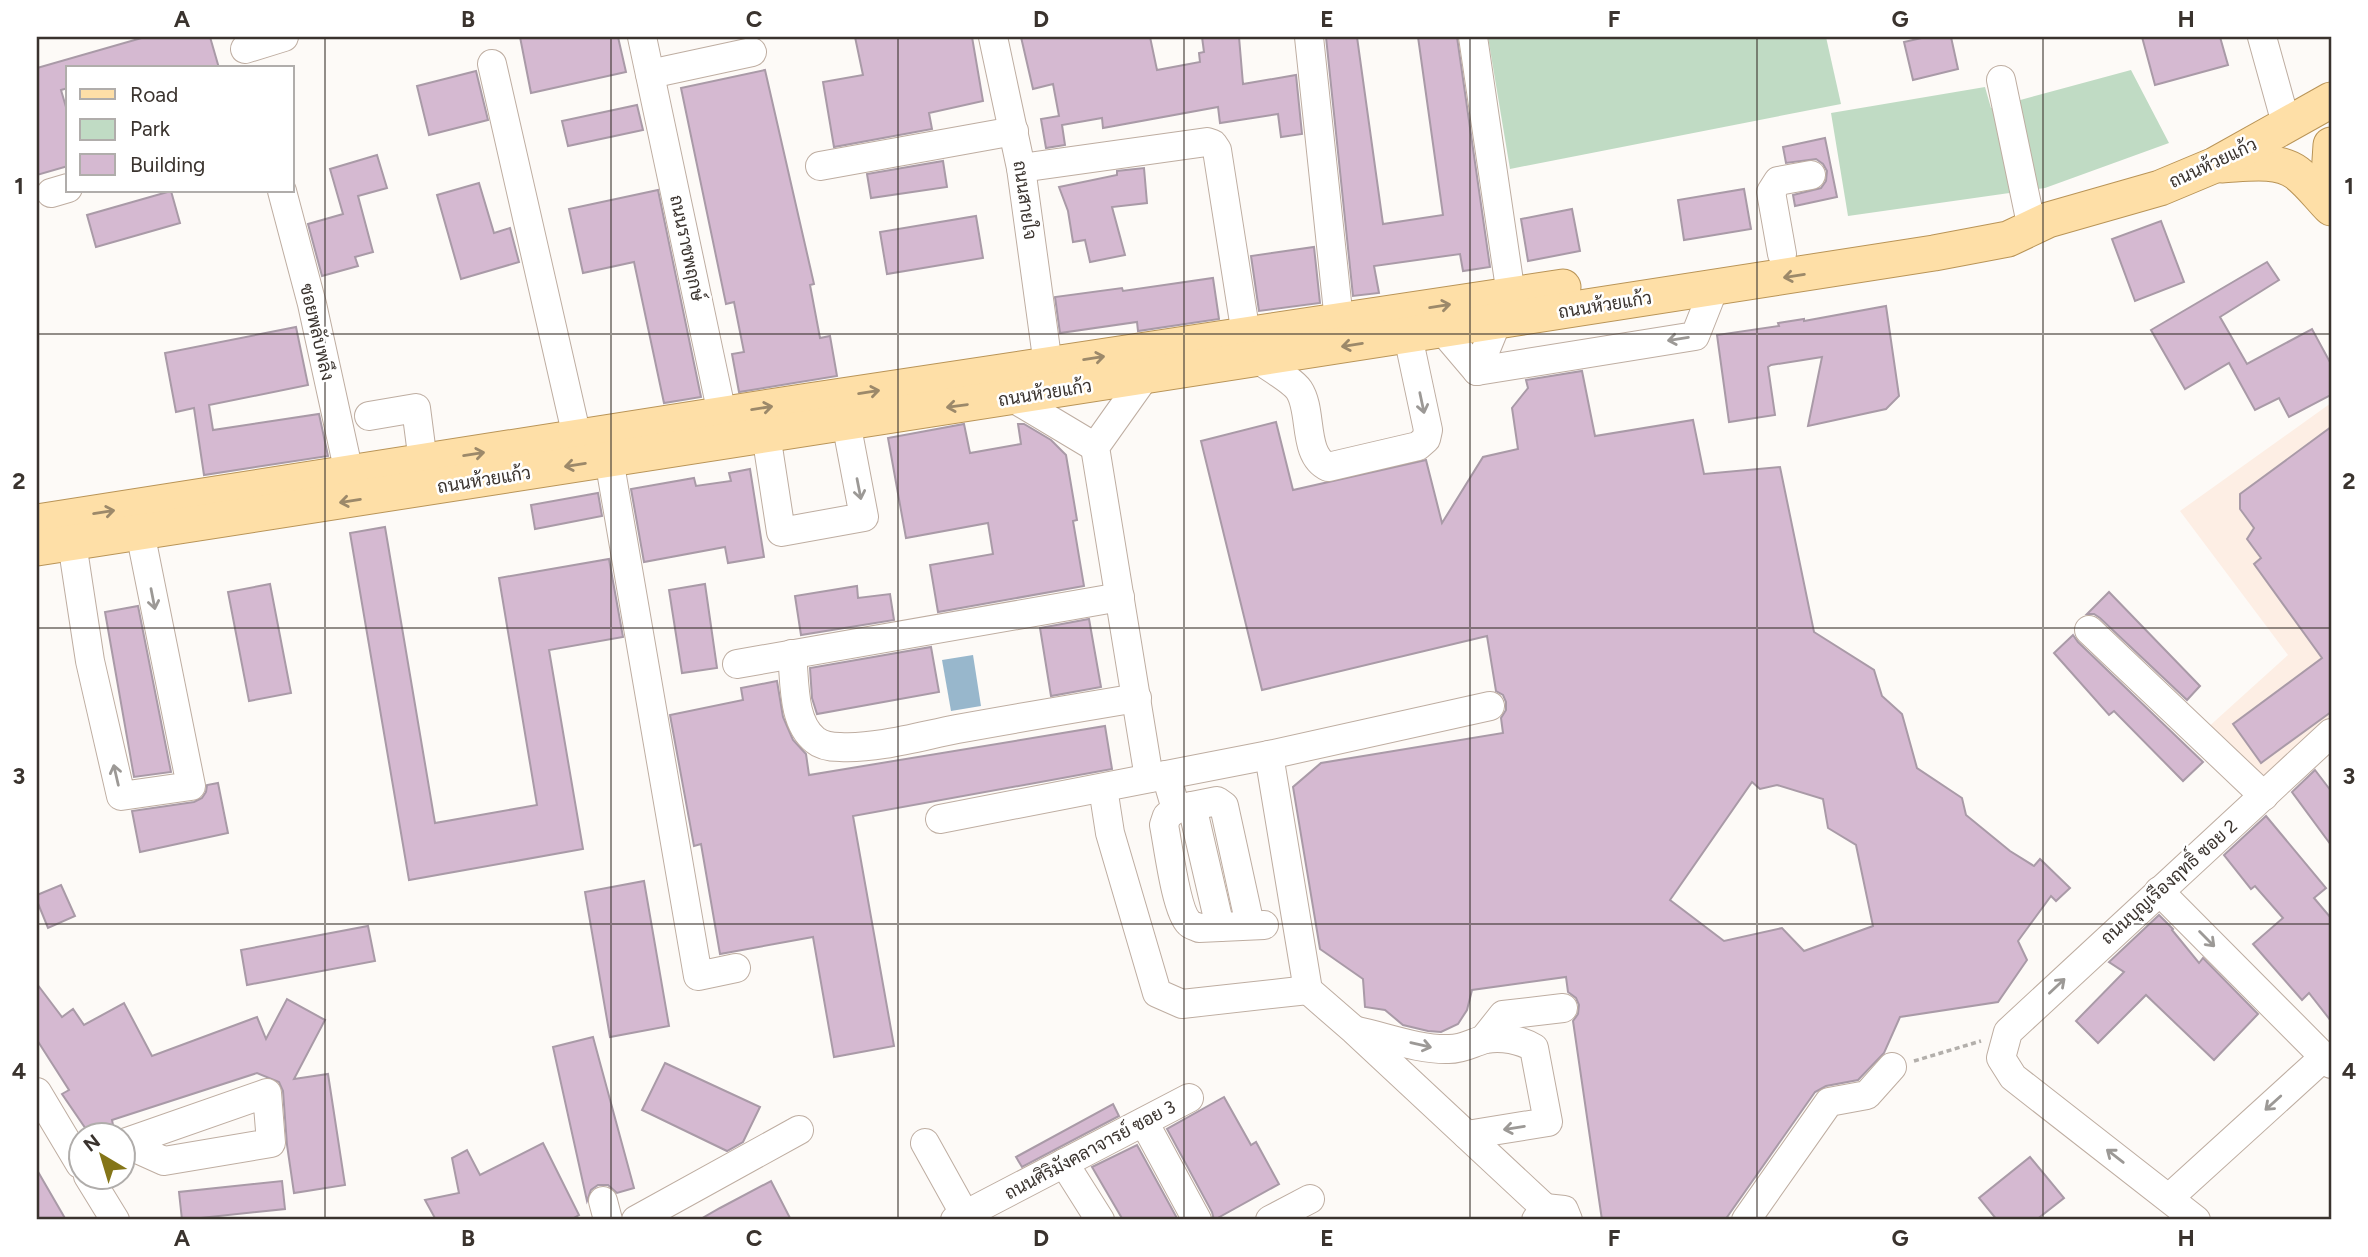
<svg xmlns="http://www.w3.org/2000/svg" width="2368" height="1257" font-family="Figtree,Sarabun,sans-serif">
<rect width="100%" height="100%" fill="#fdfaf7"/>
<path fill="#fdeee4" d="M2331,403V719L2263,784L2205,730L2288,655L2180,511Z"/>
<g fill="#c0dbc4">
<path d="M1488,37H1826L1841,104L1510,169Z"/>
<path d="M2131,70L2169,143L2045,188L1848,216L1831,113L1985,87L1991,108Z"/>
</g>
<path fill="#98b7cc" d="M973,655L981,706L951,711L942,660Z"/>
<g fill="#d5b9d1" stroke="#a99aa7" stroke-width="2" fill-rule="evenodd">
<path d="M145,37H210L219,68H68V88L61,90L68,114V166L37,175V68Z"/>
<path d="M520,37H618L626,72L531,93Z"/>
<path d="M855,37H972L983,101L929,113L932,129L834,147L823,82L863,75Z"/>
<path d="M1021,37H1150L1157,70L1200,62L1199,53L1204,52L1202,37H1239L1243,84L1296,75L1302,134L1281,137L1278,114L1220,123L1218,107L1103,128L1102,118L1062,125L1065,145L1046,148L1041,119L1059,116L1053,84L1033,89Z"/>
<path d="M1326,37H1357L1383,224L1443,215L1418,37H1457L1490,267L1463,271L1460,254L1374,266L1379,293L1353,296Z"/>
<path d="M1926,37H1951L1958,69L1913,80L1904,42Z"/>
<path d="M2142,37H2220L2228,65L2155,85Z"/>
<path d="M765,70L814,284L810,285L820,338L830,336L837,376L739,392L732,354L744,352L734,302L726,304L681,88Z"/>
<path d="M476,71L488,120L429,135L417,86Z"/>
<path d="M637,105L643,130L568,146L562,121Z"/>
<path d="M1825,138L1837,197L1795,206L1793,195L1821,188L1826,181L1827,171L1823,164L1816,159L1786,163L1783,147Z"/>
<path d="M377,155L387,188L358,196L373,252L355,257L358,266L322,276L308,224L343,214L330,169Z"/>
<path d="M943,161L947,187L871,198L867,174Z"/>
<path d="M1144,168L1147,203L1112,207L1125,255L1090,262L1085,240L1073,242L1068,211L1059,187L1117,175V171Z"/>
<path d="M479,183L494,233L510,228L519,262L461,279L437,195Z"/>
<path d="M1744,189L1751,229L1684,240L1678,200Z"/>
<path d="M658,190L701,397L664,403L634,262L583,273L569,209Z"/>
<path d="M171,191L180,223L96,247L87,215Z"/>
<path d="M1572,209L1580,251L1528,261L1521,219Z"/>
<path d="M976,216L983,258L887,274L880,232Z"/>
<path d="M2161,221L2184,282L2135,301L2112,239Z"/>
<path d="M1314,247L1320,303L1259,311L1251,256Z"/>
<path d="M2267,262L2279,280L2220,317L2247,364L2312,329L2331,364V395L2289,417L2279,398L2255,410L2229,363L2185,389L2151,330Z"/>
<path d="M1213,278L1219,319L1138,331L1137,322L1060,333L1055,297L1122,288L1123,291Z"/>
<path d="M1886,306L1899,396L1886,409L1808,426L1822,357L1771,365L1768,367L1775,415L1729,422L1717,335L1779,326L1778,323L1804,319V321Z"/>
<path d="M296,327L308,385L209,405L213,430L319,414L328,456L204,475L194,408L176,412L165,353Z"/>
<path d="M1582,371L1595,436L1693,420L1704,474L1780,467L1814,632L1874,670L1882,696L1902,714L1917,768L1962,798L1966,815L2010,851L2034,866L2040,859L2070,888L2056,901L2051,896L2018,941L2027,960L1998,1002L1900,1017L1884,1053L1858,1080L1826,1086L1815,1092L1725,1220H1602L1573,1021L1578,1014L1579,1005L1576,998L1568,992L1566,977L1472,990L1467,1010L1458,1024L1441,1032L1428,1031L1403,1025L1385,1010L1365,1007L1363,979L1320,949L1293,787L1321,763L1503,733L1501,718L1506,710V702L1503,695L1496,691L1487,636L1262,690L1201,441L1276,422L1293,490L1426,460L1442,523L1483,457L1518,449L1512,408L1528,388L1526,380ZM1752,782L1760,789L1777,785L1823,799L1828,828L1856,845L1873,926L1804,951L1782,928L1724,941L1670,900Z"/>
<path d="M964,424L970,453L1021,444L1018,424H1024L1051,440L1066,455L1077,520L1073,521L1084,586L938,612L930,565L993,554L988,523L906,538L888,438Z"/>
<path d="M2331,427V712L2261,763L2233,724L2322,658L2254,564L2261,558L2247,539L2254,528L2240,509V494Z"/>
<path d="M750,469L764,557L728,563L725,547L644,562L631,489L694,478L696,486L731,481L729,473Z"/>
<path d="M598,493L602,516L535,529L531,505Z"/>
<path d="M385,527L435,823L537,805L499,578L609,559L623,637L549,650L583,849L409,880L350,533Z"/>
<path d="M270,584L291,693L249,701L228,592Z"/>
<path d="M705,584L717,668L682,673L669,590Z"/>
<path d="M857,586L858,598L890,594L894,620L801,635L795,596Z"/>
<path d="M2109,592L2200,686L2187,700L2100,618L2094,614H2087Z"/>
<path d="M138,606L171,772L134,777L105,612Z"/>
<path d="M1089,619L1101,687L1051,696L1040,628Z"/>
<path d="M2073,635L2078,642L2203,762L2183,781L2114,711L2109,715L2054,653Z"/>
<path d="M931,647L939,692L817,714L812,698L810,668Z"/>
<path d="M777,681L783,717L793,740L806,754L809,775L1105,726L1112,769L853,816L894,1046L834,1057L813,937L720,954L701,844L694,846L670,715L743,700L741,688Z"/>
<path d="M2315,770L2331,791V845L2292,792Z"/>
<path d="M218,783L228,833L140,852L132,811L194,802L202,798L206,792L207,785Z"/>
<path d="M2266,816L2326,888L2314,898L2331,918V1021L2309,993L2302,1000L2253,944L2283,918L2255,886L2251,889L2224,855Z"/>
<path d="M644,881L669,1026L610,1037L585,892Z"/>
<path d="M61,885L75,916L48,928L37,901V895Z"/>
<path d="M2159,915L2173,929L2172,930L2199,963L2203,958L2258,1014L2214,1060L2146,995L2098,1043L2076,1021L2124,972L2109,962Z"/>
<path d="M368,926L375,961L247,985L241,950Z"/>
<path d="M37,984L62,1017L73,1009L84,1025L124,1003L152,1056L257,1017L266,1039L287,999L325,1020L294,1079L328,1074L345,1185L294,1193L287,1145L283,1091L279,1082L257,1073L112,1120L114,1130L110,1135H90L62,1094L69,1090L37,1040Z"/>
<path d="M593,1037L634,1188L617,1193L608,1185H598L591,1190L587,1201L553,1047Z"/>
<path d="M665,1063L760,1107L743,1142L727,1151L642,1110Z"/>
<path d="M1224,1097L1251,1145L1256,1142L1279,1184L1214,1220L1212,1212L1167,1129Z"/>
<path d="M1113,1104L1119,1116L1022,1167L1016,1157Z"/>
<path d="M543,1143L579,1215L570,1220H436L425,1200L459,1193L452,1158L467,1150L480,1175Z"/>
<path d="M1137,1145L1178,1220H1123L1092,1167Z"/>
<path d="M2030,1157L2064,1198L2036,1220H1997L1979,1198Z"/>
<path d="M37,1170L66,1220H37Z"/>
<path d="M282,1181L285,1209L182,1220L179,1192Z"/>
<path d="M771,1181L791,1220H699L720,1208Z"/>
</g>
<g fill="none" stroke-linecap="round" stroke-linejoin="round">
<g stroke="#beada1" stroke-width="30">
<g id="minor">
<path d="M642,37L722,414"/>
<path d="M993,37L1021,168L1048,365"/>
<path d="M1309,37L1339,321"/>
<path d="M1473,37L1511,295"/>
<path d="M2262,37L2287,127"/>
<path d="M245,49L284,37"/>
<path d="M492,64L577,437"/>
<path d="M650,74L752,52"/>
<path d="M2001,80L2030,219"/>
<path d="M820,166L1014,131"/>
<path d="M1021,168L1207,142L1213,144L1217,150L1246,335"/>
<path d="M282,191L312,304L349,473"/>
<path d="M51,193L68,188"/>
<path d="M1782,254L1771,192L1778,181L1811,175"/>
<path d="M1443,331L1477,371L1695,336L1714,288"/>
<path d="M1259,360C1269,367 1293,381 1299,390C1313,411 1302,455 1328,467L1418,446L1426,439L1428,430L1408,336"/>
<path d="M1477,371L1497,322"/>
<path d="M1144,378L1095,447L1149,778"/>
<path d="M1013,398L1095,447"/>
<path d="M369,416L416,408L423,462"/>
<path d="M766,434L781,532L864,517L846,422"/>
<path d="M609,459L698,976L736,968"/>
<path d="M72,543L90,661L121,796L191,786L140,532"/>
<path d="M2089,630L2264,796"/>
<path d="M792,654C795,681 792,722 815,740C822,746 832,747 840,747C877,749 921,736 957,729C1017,718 1077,708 1137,698"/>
<path d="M737,664L1120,597"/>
<path d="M1269,755L1490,706"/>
<path d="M1166,775L1176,809L1167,816L1164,825C1168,845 1176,911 1189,923C1192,926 1195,926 1199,928L1264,925"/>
<path d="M1103,788L1110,833L1157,993L1182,1004L1308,990"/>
<path d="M1192,806L1217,801L1224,806L1250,925"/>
<path d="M1176,809L1192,806L1220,927"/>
<path d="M940,819L1269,755L1308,990L1354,1030L1545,1208"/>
<path d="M2159,891L2331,1064"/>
<path d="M1357,1031C1386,1037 1419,1050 1449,1049C1464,1049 1473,1042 1486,1039C1502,1036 1521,1040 1534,1048L1548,1122L1467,1135"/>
<path d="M1484,1039L1503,1015L1563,1008"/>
<path d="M37,1092L80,1164"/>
<path d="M267,1093L271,1143L164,1161L124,1143Z"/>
<path d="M1144,1122L1197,1220"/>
<path d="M925,1143L965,1215"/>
<path d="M1064,1163L1100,1220"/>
<path d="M88,1176L115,1220"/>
<path d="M2169,1198L2323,1058"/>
<path d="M603,1201L608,1220"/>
<path d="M636,1220L799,1130"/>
<path d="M955,1220L1189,1098"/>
<path d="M1270,1220L1310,1199"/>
<path d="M1536,1220L1545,1208L1564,1210L1568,1220"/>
<path d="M1746,1220L1829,1102L1867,1095L1892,1067"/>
<path d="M2196,1220L2013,1077L2001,1058L2008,1032L2331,733"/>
</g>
</g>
<g stroke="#b99457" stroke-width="37">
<g id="major">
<path d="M2331,145L2329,176L2331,186"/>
<path d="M2222,165C2245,164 2277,158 2297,173C2310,183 2320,197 2331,208"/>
<path d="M37,522L802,402L1563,287"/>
<path d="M37,548L1934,253L2008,239L2048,220L2160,188L2215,165L2331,100"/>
</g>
</g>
<path stroke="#b3afab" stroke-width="3.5" stroke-dasharray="5 3.5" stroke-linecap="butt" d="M1914,1061L1981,1041"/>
<use href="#minor" stroke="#fff" stroke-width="28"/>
<use href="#major" stroke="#fedfa7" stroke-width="35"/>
</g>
<defs><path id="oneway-shaft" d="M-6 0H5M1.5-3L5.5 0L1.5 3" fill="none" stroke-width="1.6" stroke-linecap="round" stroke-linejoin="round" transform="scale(1.75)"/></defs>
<g stroke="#9c896a">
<use href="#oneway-shaft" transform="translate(1794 276) rotate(171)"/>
<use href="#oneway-shaft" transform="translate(1440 306) rotate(-9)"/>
<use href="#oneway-shaft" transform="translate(1352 345) rotate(171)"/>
<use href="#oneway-shaft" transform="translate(1094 358) rotate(-9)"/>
<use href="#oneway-shaft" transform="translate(869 392) rotate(-9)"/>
<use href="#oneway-shaft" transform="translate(957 406) rotate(172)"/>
<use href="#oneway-shaft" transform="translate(762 408) rotate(-9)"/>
<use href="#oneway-shaft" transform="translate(474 454) rotate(-9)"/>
<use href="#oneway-shaft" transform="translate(575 465) rotate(171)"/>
<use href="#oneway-shaft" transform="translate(350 501) rotate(171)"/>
<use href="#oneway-shaft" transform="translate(104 512) rotate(-9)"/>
</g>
<g stroke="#9c9996">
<use href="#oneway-shaft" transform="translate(1678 339) rotate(171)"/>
<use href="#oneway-shaft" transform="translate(1422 403) rotate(78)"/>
<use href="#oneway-shaft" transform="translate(859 489) rotate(79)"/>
<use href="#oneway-shaft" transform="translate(153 599) rotate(79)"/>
<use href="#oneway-shaft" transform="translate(116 775) rotate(-103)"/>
<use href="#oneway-shaft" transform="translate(2207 939) rotate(45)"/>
<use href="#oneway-shaft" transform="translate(2057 986) rotate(-43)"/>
<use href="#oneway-shaft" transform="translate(1421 1045) rotate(13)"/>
<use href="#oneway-shaft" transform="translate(2273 1103) rotate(138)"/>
<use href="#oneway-shaft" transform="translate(1514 1128) rotate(171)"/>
<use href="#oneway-shaft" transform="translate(2115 1156) rotate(-142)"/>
</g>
<path fill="none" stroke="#3a332e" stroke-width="2" stroke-opacity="0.55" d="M325,37V1220M611,37V1220M898,37V1220M1184,37V1220M1470,37V1220M1757,37V1220M2043,37V1220M37,334H2331M37,628H2331M37,924H2331"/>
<g text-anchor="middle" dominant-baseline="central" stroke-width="5" stroke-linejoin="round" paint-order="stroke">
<g font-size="18" fill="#3a332e" stroke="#fff">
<text transform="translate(2213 163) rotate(-25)">ถนนห้วยแก้ว</text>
<text transform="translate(1025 200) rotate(82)">ถนนสายใจ</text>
<text transform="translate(687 248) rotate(78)">ถนนราชพฤกษ์</text>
<text transform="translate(1605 305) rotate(-9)">ถนนห้วยแก้ว</text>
<text transform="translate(317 332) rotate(77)">ซอยพลับพลึง</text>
<text transform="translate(1045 393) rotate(-9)">ถนนห้วยแก้ว</text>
<text transform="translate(484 480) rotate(-9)">ถนนห้วยแก้ว</text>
<text transform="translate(2169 882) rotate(-42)">ถนนบุญเรืองฤทธิ์ ซอย 2</text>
<text transform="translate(1090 1150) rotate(-28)">ถนนศิริมังคลาจารย์ ซอย 3</text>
</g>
</g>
<rect width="2368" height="1257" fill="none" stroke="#ffffff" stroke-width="77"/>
<rect x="66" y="66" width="228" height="126" fill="#ffffff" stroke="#b0adab" stroke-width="2"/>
<rect x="80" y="89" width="35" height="10" fill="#fedfa7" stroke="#b0adab" stroke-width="2"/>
<text x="130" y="102" font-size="21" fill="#3a332e">Road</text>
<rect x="80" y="119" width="35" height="21" fill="#c0dbc4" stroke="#b0adab" stroke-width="2"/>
<text x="130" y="136" font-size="21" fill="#3a332e">Park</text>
<rect x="80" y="154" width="35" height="21" fill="#d5b9d1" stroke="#b0adab" stroke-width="2"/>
<text x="130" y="172" font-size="21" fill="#3a332e">Building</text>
<g transform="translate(102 1156) rotate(322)"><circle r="33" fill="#ffffff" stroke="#b0adab" stroke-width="2"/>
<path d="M0-5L12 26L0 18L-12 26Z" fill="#847518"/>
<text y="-10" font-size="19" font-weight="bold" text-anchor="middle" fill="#3a332e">N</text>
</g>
<rect x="38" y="38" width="2292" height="1180" fill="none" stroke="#3a332e" stroke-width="2.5"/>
<g font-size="23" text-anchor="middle" font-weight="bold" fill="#3a332e">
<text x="182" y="27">A</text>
<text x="468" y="27">B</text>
<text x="754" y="27">C</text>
<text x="1041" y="27">D</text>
<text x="1327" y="27">E</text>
<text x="1614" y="27">F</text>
<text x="1900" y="27">G</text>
<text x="2186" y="27">H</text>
<text x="19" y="194">1</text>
<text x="2349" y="194">1</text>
<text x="19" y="489">2</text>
<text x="2349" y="489">2</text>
<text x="19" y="784">3</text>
<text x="2349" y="784">3</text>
<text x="19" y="1079">4</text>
<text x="2349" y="1079">4</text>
<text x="182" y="1246">A</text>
<text x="468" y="1246">B</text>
<text x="754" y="1246">C</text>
<text x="1041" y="1246">D</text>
<text x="1327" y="1246">E</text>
<text x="1614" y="1246">F</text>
<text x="1900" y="1246">G</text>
<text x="2186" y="1246">H</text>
</g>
</svg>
